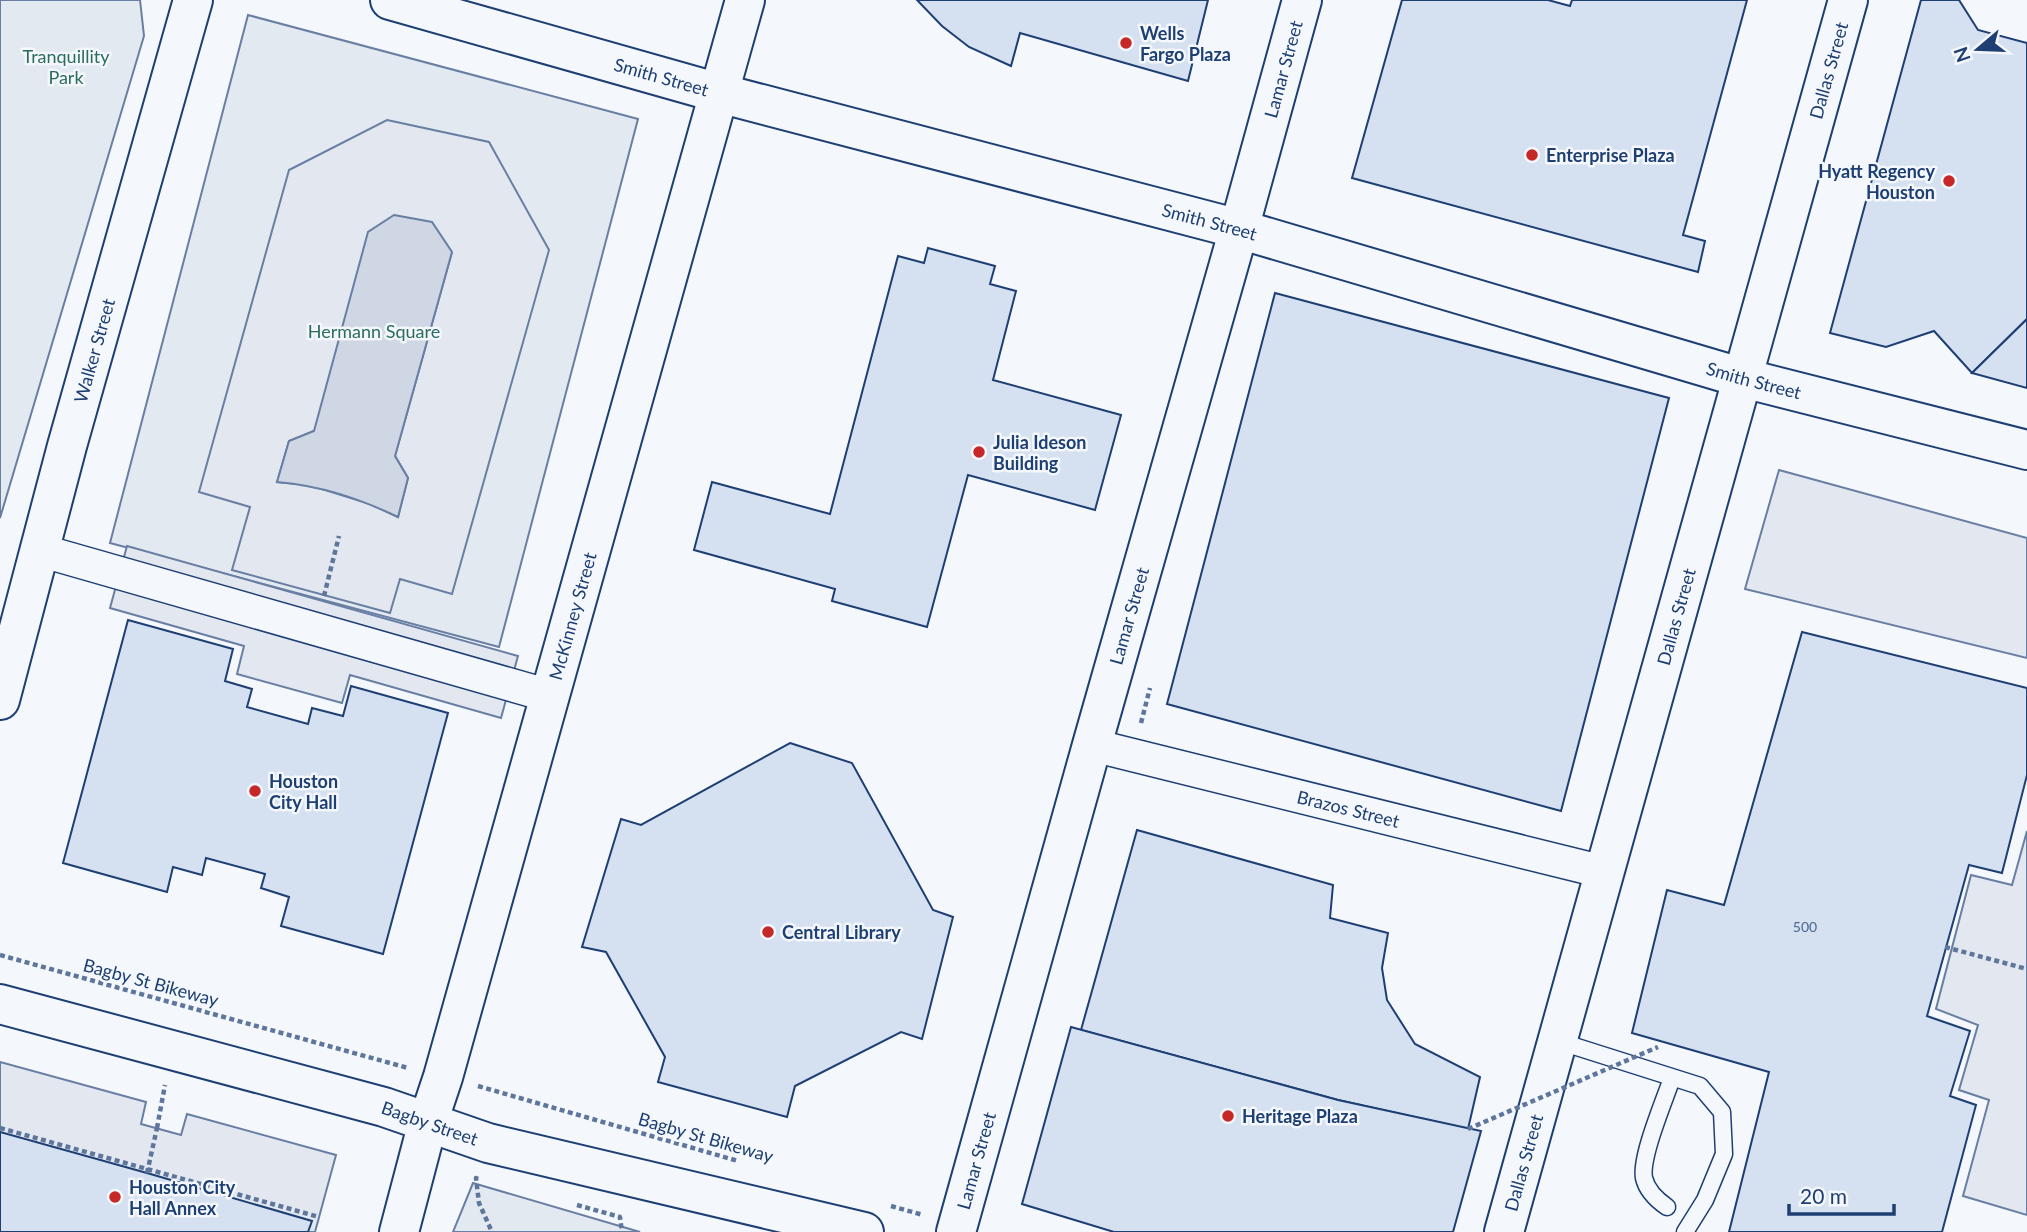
<svg xmlns="http://www.w3.org/2000/svg" width="2027" height="1232" font-family="Lato,sans-serif">
<rect width="100%" height="100%" fill="#f4f7fb"/>
<g fill="#e3e9f0" stroke="#687fa3" stroke-width="2">
<path d="M0,0H140L144,36L0,518Z"/>
<path d="M248,15L638,119L499,647L110,543Z"/>
<path d="M473,1183L640,1232H453Z"/>
</g>
<g fill="#e3e8f0" stroke="#687fa3" stroke-width="2" fill-rule="evenodd">
<path d="M387,120L489,142L549,250L452,594L400,579L390,613L232,570L250,507L199,492L289,170ZM452,252L395,456L408,478L398,517L370,504L309,485L277,482L289,441L314,431Z"/>
<path d="M1779,470L2027,538V658L1745,589Z"/>
<path d="M127,546L518,656L501,718L350,675L342,703L237,674L244,646L110,608Z"/>
<path d="M2027,831V1215L1963,1196L1989,1100L1959,1090L1978,1025L1936,1009L1971,875L2012,885Z"/>
<path d="M0,1062L146,1102L141,1124L181,1135L187,1114L336,1155L315,1232H258L0,1161Z"/>
</g>
<path fill="#cfd7e4" stroke="#687fa3" stroke-width="2" d="M394,215L432,222L452,252L395,456L408,478L398,517C358,498 322,486 277,482L289,441L314,431L368,232Z"/>
<g fill="#d5e0f0" stroke="#1d3f73" stroke-width="2">
<path d="M917,0H1208L1188,81L1020,33L1011,66L969,47L942,26Z"/>
<path d="M1402,0H1548L1570,6L1572,0H1747L1683,235L1705,241L1698,272L1352,178Z"/>
<path d="M1921,0H1959L1978,30L2027,43V319L1972,373L1934,331L1886,347L1830,333Z"/>
<path d="M928,248L995,266L990,284L1016,291L993,380L1121,415L1095,510L968,475L927,627L832,601L835,589L694,550L712,482L830,514L898,256L924,263Z"/>
<path d="M1275,293L1669,398L1561,811L1167,704Z"/>
<path d="M2027,319V388L1972,373Z"/>
<path d="M128,620L233,649L225,681L252,689L247,707L308,724L312,708L343,716L351,686L448,713L383,954L281,926L289,897L261,888L265,874L206,858L202,875L173,867L167,892L63,863Z"/>
<path d="M1802,632L2027,688V775L2002,873L1969,865L1927,1016L1970,1031L1950,1096L1976,1105L1942,1232H1729L1769,1072L1632,1033L1667,890L1724,905Z"/>
<path d="M790,743L852,763L933,910L953,917L922,1039L901,1032L795,1086L787,1117L658,1082L665,1057L606,952L582,947L621,819L641,825Z"/>
<path d="M1137,830L1333,885L1330,918L1388,933L1382,968L1387,1000L1415,1044L1480,1077L1468,1129L1338,1100L1081,1030Z"/>
<path d="M1071,1027L1338,1100L1481,1131L1453,1232H1114L1022,1204Z"/>
<path d="M0,1132L147,1173L312,1221L308,1232H0Z"/>
</g>
<g fill="none" stroke-linecap="round" stroke-linejoin="round">
<g stroke="#1d3f73" stroke-width="19">
<g id="lane">
<path d="M1558,1041L1700,1086L1722,1112L1724,1154L1705,1200L1685,1232"/>
<path d="M1667,1207C1657,1200 1647,1191 1644,1178C1640,1157 1665,1099 1672,1078"/>
</g>
</g>
<g stroke="#1d3f73" stroke-width="35">
<g id="street">
<path d="M39,550L550,696"/>
<path id="s1" d="M1092,745L1604,872"/>
</g>
</g>
<g stroke="#1d3f73" stroke-width="42">
<g id="secondary">
<path id="s2" d="M390,0L719,93L1239,229L1743,378L2027,450"/>
<path id="s3" d="M0,700L67,446L193,0"/>
<path id="s4" d="M0,1004L384,1107L488,1143L864,1232"/>
<path id="s5" d="M399,1232L428,1122L443,1077L745,0"/>
<path id="s6" d="M956,1232L1092,745L1239,229L1302,0"/>
<path id="s7" d="M1504,1232L1848,0"/>
</g>
</g>
<g stroke="#5e769c" stroke-width="4.5" stroke-dasharray="5 3.5" stroke-linecap="butt">
<path d="M324,596L339,536"/>
<path d="M1141,723L1150,688"/>
<path d="M1945,947L2027,969"/>
<path d="M0,955L408,1068"/>
<path d="M478,1086L738,1161"/>
<path d="M0,1128L319,1217"/>
<path d="M157,1128L165,1085"/>
<path d="M478,1179L476,1178L479,1203L492,1232"/>
<path d="M577,1205L620,1217L622,1232"/>
<path d="M891,1206L923,1215"/>
</g>
<use href="#lane" stroke="#f4f7fb" stroke-width="16"/>
<use href="#street" stroke="#f4f7fb" stroke-width="32"/>
<use href="#secondary" stroke="#f4f7fb" stroke-width="38"/>
<g stroke="#5e769c" stroke-width="4.5" stroke-dasharray="5 3.5" stroke-linecap="butt">
<path d="M1468,1129L1658,1047"/>
<path d="M147,1173L157,1128"/>
</g>
</g>
<g fill="#c62828" stroke="#f4f7fb" stroke-width="2.5">
<circle cx="1126" cy="43" r="7"/>
<circle cx="1532" cy="155" r="7"/>
<circle cx="1949" cy="181" r="7"/>
<circle cx="979" cy="452" r="7"/>
<circle cx="255" cy="791" r="7"/>
<circle cx="768" cy="932" r="7"/>
<circle cx="1228" cy="1116" r="7"/>
<circle cx="115" cy="1197" r="7"/>
</g>
<g text-anchor="middle" dominant-baseline="central" stroke-width="5" stroke-linejoin="round" paint-order="stroke">
<g font-size="14" fill="#4b6792">
<text x="1805" y="926">500</text>
</g>
<g font-size="18" font-weight="bold" fill="#1d3f73" stroke="#f4f7fb" text-anchor="start">
<text x="1140" y="33">Wells<tspan x="1140" dy="21">Fargo Plaza</tspan></text>
<text x="1546" y="155">Enterprise Plaza</text>
<text x="1935" y="171" text-anchor="end">Hyatt Regency<tspan x="1935" dy="21">Houston</tspan></text>
<text x="993" y="442">Julia Ideson<tspan x="993" dy="21">Building</tspan></text>
<text x="269" y="781">Houston<tspan x="269" dy="21">City Hall</tspan></text>
<text x="782" y="932">Central Library</text>
<text x="1242" y="1116">Heritage Plaza</text>
<text x="129" y="1187">Houston City<tspan x="129" dy="21">Hall Annex</tspan></text>
</g>
<g font-size="18" fill="#2c6c60" stroke="#f4f7fb">
<text x="66" y="56">Tranquillity<tspan x="66" dy="21">Park</tspan></text>
<text x="374" y="331">Hermann Square</text>
</g>
<g font-size="18" fill="#1d3f73" stroke="#f4f7fb">
<text stroke="none"><textPath href="#s6" startOffset="1208">Lamar Street</textPath></text>
<text stroke="none"><textPath href="#s7" startOffset="1206">Dallas Street</textPath></text>
<text stroke="none"><textPath href="#s2" startOffset="282">Smith Street</textPath></text>
<text stroke="none"><textPath href="#s2" startOffset="849">Smith Street</textPath></text>
<text stroke="none"><textPath href="#s3" startOffset="362">Walker Street</textPath></text>
<text stroke="none"><textPath href="#s2" startOffset="1416">Smith Street</textPath></text>
<text stroke="none"><textPath href="#s5" startOffset="640">McKinney Street</textPath></text>
<text stroke="none"><textPath href="#s6" startOffset="640">Lamar Street</textPath></text>
<text stroke="none"><textPath href="#s7" startOffset="639">Dallas Street</textPath></text>
<text stroke="none"><textPath href="#s1" startOffset="264">Brazos Street</textPath></text>
<text transform="translate(151 982) rotate(15)">Bagby St Bikeway</text>
<text stroke="none"><textPath href="#s4" startOffset="446">Bagby Street</textPath></text>
<text transform="translate(706 1137) rotate(16)">Bagby St Bikeway</text>
<text stroke="none"><textPath href="#s6" startOffset="74">Lamar Street</textPath></text>
<text stroke="none"><textPath href="#s7" startOffset="72">Dallas Street</textPath></text>
</g>
</g>
<g transform="translate(1978 49) rotate(251)" stroke="#f4f7fb" stroke-width="5" paint-order="stroke">
<path d="M0-5L12 26L0 18L-12 26Z" fill="#1d3f73"/>
<text y="-10" font-size="19" font-weight="bold" text-anchor="middle" fill="#1d3f73">N</text>
</g>
<path d="M1789 1204v10h105v-10" fill="none" stroke="#1d3f73" stroke-width="3.5"/>
<text x="1800" y="1204" font-size="21" fill="#1d3f73" stroke="#f4f7fb" stroke-width="5" paint-order="stroke">20 m</text>
</svg>
